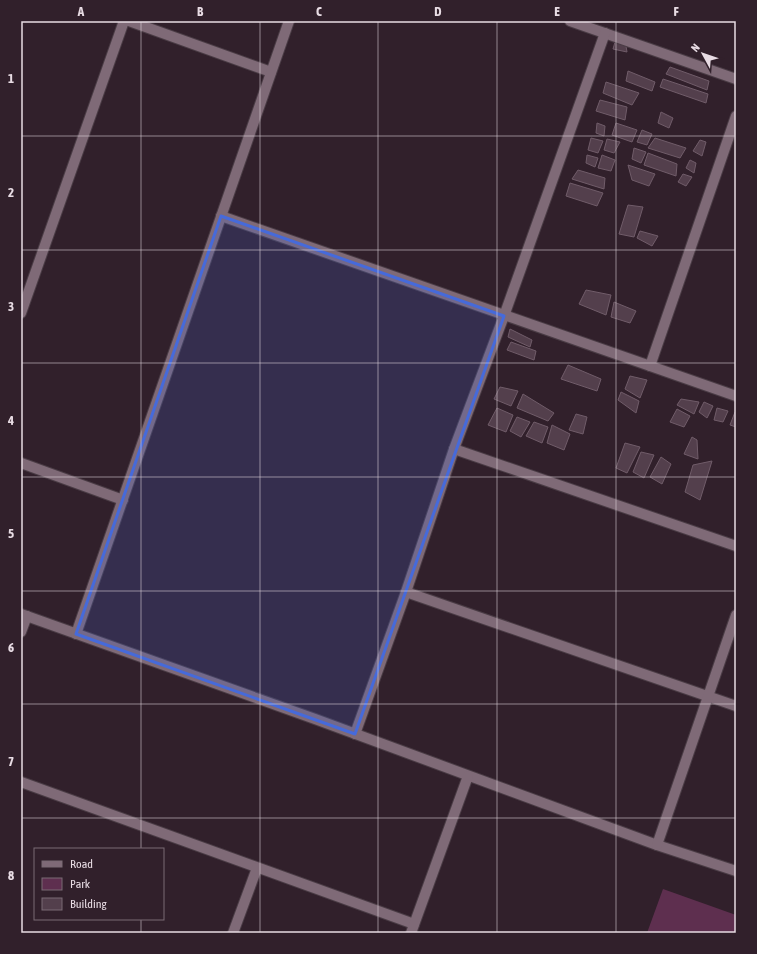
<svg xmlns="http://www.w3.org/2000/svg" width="757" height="954" font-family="'Asap Condensed',sans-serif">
<rect width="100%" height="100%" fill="#31202b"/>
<path fill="#5e2f4f" d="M663,889L736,915V933H647Z"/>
<g fill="#533f4c" stroke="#705c69">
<path d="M615,42L626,46L627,52L613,49Z"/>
<path d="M670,67L709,81L707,90L666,74Z"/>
<path d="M628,71L655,82L652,91L626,81Z"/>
<path d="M663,79L708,94L706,103L660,87Z"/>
<path d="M606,82L639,93L632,105L603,93Z"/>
<path d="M600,100L627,107L625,120L596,111Z"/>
<path d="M661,112L673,118L669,128L658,123Z"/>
<path d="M597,123L605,126L604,136L596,133Z"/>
<path d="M616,123L637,130L632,142L612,135Z"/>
<path d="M642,130L652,134L647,145L637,142Z"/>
<path d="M591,138L603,141L598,153L588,150Z"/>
<path d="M655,138L686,148L680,158L648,148Z"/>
<path d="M607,139L620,142L614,153L604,150Z"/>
<path d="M700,140L706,142L702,156L693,151Z"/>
<path d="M634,148L646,152L641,163L632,159Z"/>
<path d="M648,153L677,164L676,176L644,165Z"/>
<path d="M587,155L598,158L595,167L586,163Z"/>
<path d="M602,155L615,160L611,171L598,168Z"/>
<path d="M690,160L696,163L694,173L686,168Z"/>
<path d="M628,165L655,174L649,186L632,180Z"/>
<path d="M578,170L605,178L604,189L572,179Z"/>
<path d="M683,174L692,177L686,186L678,182Z"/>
<path d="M570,183L603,193L597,206L566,196Z"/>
<path d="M628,205L643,207L634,237L619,234Z"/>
<path d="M640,231L658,236L652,246L637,238Z"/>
<path d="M586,290L611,295L606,315L579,304Z"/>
<path d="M614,302L636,311L630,323L611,317Z"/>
<path d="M510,329L532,340L530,347L508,337Z"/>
<path d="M511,342L536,351L534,360L507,350Z"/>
<path d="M568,365L601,379L597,391L561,379Z"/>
<path d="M630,376L647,380L640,398L625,389Z"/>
<path d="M500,387L518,391L511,406L494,399Z"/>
<path d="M621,392L639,401L636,413L618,400Z"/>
<path d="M523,394L554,413L548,421L517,408Z"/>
<path d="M681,399L699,402L694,414L677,405Z"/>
<path d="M704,402L713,406L707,418L699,412Z"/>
<path d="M497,408L513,415L506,432L488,425Z"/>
<path d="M717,408L728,411L723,422L714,420Z"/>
<path d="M677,409L690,416L684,427L670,422Z"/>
<path d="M735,412L736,413V427L730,425Z"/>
<path d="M576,414L587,417L583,434L569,430Z"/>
<path d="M517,417L530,422L521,437L510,431Z"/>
<path d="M534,422L548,427L542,443L526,436Z"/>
<path d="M552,425L570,434L564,450L547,443Z"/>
<path d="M692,437L697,440L698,459L684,454Z"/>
<path d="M625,443L640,447L627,473L616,468Z"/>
<path d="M641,452L654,455L644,478L633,472Z"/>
<path d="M661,457L671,464L662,484L650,477Z"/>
<path d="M712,461L700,500L685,492L693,465Z"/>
</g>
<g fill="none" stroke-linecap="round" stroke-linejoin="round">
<g stroke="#4a3c45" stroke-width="12">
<g id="minor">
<path d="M129,21L271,72"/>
<path d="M570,21L736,79"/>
<path d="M221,216L736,396"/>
<path d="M21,313L124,21"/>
<path d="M650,366L736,116"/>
<path d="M454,449L736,546"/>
<path d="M21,463L123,500"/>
<path d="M406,592L736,706"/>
<path d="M21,614L315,719L657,845L736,871"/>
<path d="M21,632L27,616"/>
<path d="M76,634L289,21"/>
<path d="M355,734L406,592L454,449L504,316L605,33"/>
<path d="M21,782L414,924"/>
<path d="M657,845L736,615"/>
<path d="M233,933L257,868"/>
<path d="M411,933L468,776"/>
</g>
</g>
<use href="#minor" stroke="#7f6a77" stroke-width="10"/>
</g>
<path fill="#466ada" fill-opacity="0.2" stroke="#466ada" stroke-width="3" stroke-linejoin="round" d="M221,216L504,316L355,734L76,634Z"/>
<path fill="none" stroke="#e8dce4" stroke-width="1" stroke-opacity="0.55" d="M141,21V849M260,21V933M378,21V933M497,21V933M616,21V933M21,136H736M21,250H736M21,363H736M21,477H736M21,591H736M21,704H736M21,818H736M141,919V933"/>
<rect width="757" height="954" fill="none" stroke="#31202b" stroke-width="44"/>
<rect x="34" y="848" width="130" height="72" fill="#31202b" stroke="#7a6b75"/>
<rect x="42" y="861" width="20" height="6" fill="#7f6a77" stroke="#7a6b75"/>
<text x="70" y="868" font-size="12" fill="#e8dce4">Road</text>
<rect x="42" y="878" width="20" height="12" fill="#5e2f4f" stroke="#7a6b75"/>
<text x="70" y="888" font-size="12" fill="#e8dce4">Park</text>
<rect x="42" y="898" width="20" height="12" fill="#533f4c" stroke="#7a6b75"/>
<text x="70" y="908" font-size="12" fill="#e8dce4">Building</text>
<g transform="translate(703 54) rotate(310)" stroke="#31202b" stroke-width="3" paint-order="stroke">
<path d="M0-3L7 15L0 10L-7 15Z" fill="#e8dce4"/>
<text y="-6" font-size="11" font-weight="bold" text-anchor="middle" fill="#e8dce4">N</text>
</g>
<rect x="22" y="22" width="713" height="910" fill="none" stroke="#e8dce4" stroke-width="1.5"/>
<g font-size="13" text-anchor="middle" font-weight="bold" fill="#e8dce4">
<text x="81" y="16">A</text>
<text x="200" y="16">B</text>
<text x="319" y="16">C</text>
<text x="438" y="16">D</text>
<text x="557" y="16">E</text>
<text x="676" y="16">F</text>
<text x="11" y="83">1</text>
<text x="11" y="197">2</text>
<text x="11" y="311">3</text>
<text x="11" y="425">4</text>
<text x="11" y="538">5</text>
<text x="11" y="652">6</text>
<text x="11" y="766">7</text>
<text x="11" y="880">8</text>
</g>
</svg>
